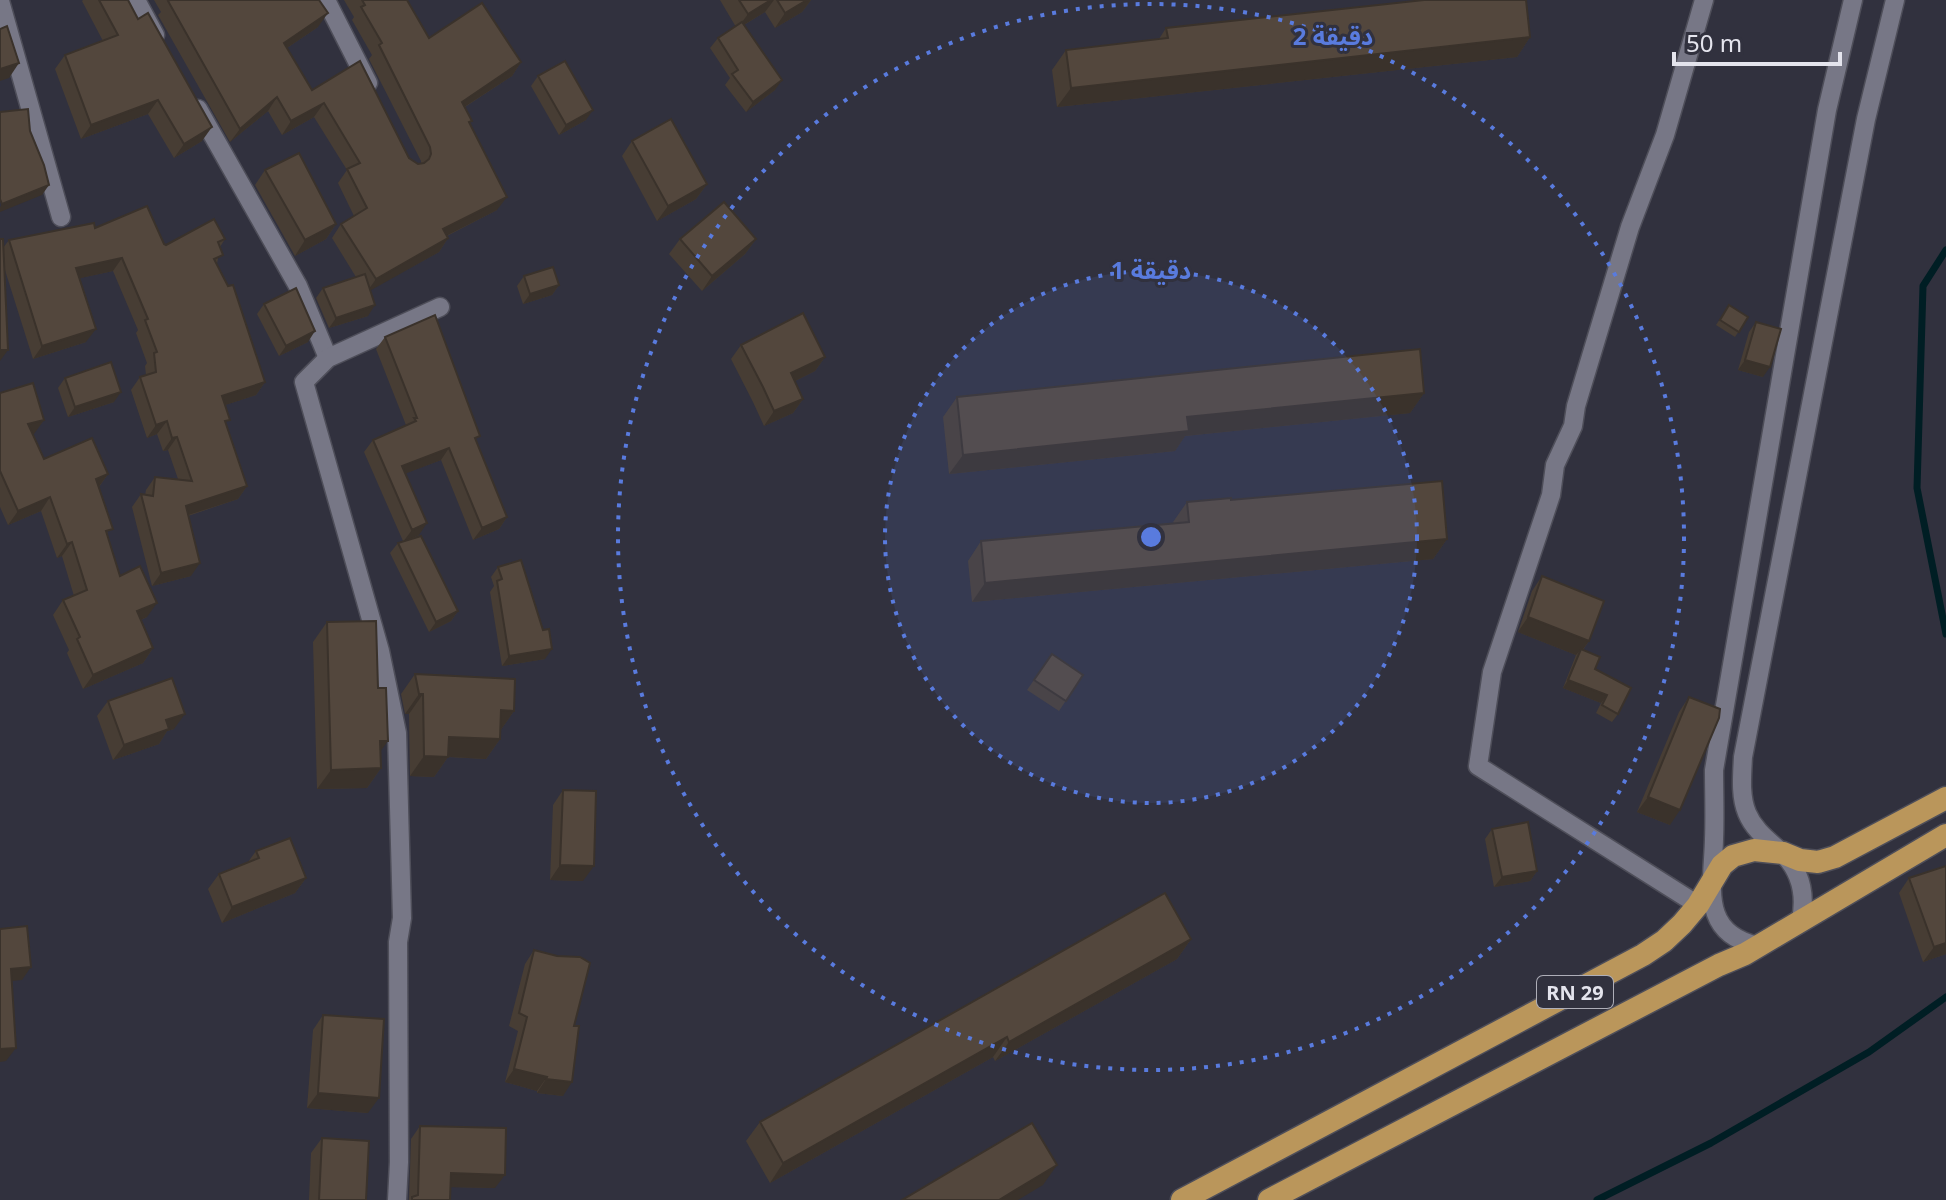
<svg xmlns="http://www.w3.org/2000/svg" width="1946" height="1200" font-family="'Noto Sans','Noto Sans Arabic',sans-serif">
<rect width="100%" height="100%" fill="#31313e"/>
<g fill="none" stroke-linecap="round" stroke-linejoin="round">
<g stroke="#001e24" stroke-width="7">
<path d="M1946,250L1923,286L1917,488L1946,634"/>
<path d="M1597,1200L1711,1143L1869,1052L1946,997"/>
</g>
<g stroke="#4e4e59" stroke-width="21">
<g id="minor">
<path d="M136,0L155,35"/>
<path d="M326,0L368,83"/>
<path d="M0,1L61,217"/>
<path d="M198,109L298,286L328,358"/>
<path d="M1698,905L1478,766L1492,672L1551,495L1555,465L1573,426L1576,406L1630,227L1665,135L1704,0"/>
<path d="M1801,920C1806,894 1801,870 1780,851C1768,840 1754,830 1747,813C1740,796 1742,776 1743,757L1866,119L1895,0"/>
<path d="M1758,946C1699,933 1713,885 1714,839C1715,816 1714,793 1714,770L1827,110L1853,0"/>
<path d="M397,1200L399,1162L398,942L402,918L397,733L380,651L304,382L328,358L440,307"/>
</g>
</g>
<g stroke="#4e4e59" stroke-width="25">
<g id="trunk">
<path d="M1182,1200L1643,955L1664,941L1682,924L1698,905L1722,865L1733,856L1754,850L1783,853L1800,860L1818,862L1835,857L1946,798"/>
<path d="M1269,1200L1719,965L1745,954L1946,835"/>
</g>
</g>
<use href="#minor" stroke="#777786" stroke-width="18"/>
<use href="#trunk" stroke="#ba965b" stroke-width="22"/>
</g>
<g fill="#473d34">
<path d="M83,0H128L202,141L174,158L148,114L81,139L55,69L65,55L103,41L82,1Z"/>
<path d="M154,0H319L318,27L287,48L312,90L418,164H421V161L369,59L372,55L352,20L354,17L344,0H407L429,38L521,62L512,76L465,107L497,210L447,236L448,238L439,252L370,290L368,316L329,328L316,298L323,288L356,277L332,238L341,224L354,216L338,183L347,170L314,117L282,135L268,111L230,142L158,15L161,12Z"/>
<path d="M720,0H811L802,12L775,28L765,12L744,25L775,90L746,112L725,85L730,78L710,48L718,38L736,27Z"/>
<path d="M1166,28L1530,37L1517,57L1057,107L1052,70L1066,50L1159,39Z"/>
<path d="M538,76L586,120L559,135L531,86Z"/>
<path d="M632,141L707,184L696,199L657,221L622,156Z"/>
<path d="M265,170L336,224L326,239L295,256L255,185Z"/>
<path d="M95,228L166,245L225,239L220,247L217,264L265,382L256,395L225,405L226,425L247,486L238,499L188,516L191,576L152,586L132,507L141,494L145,495L146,490L155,477L178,479L168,450L163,451L157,434L147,438L131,390L140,377L146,375L145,366L147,363L136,333L138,330L113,271L80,278L86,342L33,359L4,267L3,248L9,240Z"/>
<path d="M680,239H756L745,254L702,291L669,254Z"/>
<path d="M524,276L559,285L552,295L523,304L517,286Z"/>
<path d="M264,304L308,342L279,356L257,314Z"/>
<path d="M1729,305L1748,317L1735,337L1716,325Z"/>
<path d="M1756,322L1763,377L1738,370L1749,332Z"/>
<path d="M385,337L507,517L499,529L473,540L441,460L406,473L419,535L411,539L458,611L451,621L429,632L390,553L398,543L403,541L364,452L373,440L406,425L376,349Z"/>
<path d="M741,345L825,357L815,371L795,381L803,399L793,413L764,426L753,402L731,359Z"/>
<path d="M65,378L114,402L68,417L58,388Z"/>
<path d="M0,393L44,420L33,434L44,459L108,474L99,487L108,536L120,576L147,617L141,620L153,648L143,663L83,689L67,653L69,650L53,615L63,600L74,596L62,556L57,558L41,511L8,525L0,507Z"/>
<path d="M1424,393L1410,413L1185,436L1175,451L949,474L943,417L957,397Z"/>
<path d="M1187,502L1447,539L1433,559L972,602L968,561L981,541L1174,523L1173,522Z"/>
<path d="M498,567L545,659L502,666L490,592L494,586L491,577Z"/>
<path d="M1542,576L1589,641L1583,650L1595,669L1618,714L1612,722L1596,713L1601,703L1563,688L1576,655L1518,632L1532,591Z"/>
<path d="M327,622L380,751L381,768L367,788L317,789L313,642Z"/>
<path d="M1052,654L1083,675L1059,711L1027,690Z"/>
<path d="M415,674L514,711L500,731V739L486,759L448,757L434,777L410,776L409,714H405L401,694Z"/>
<path d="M1689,697L1670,825L1637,812L1679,712Z"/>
<path d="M108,701L174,729L167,731L159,744L113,760L97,716Z"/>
<path d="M563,790L583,881L550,880L553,805Z"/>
<path d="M1492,829L1537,871L1530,881L1494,887L1485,839Z"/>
<path d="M256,851L306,878L295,893L222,923L208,889L219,874L248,862Z"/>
<path d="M1946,866V954L1923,962L1899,893L1909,878Z"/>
<path d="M1191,939L1177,959L995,1061L993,1057L770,1183L746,1141L760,1122Z"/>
<path d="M534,950L574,1026L563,1096L537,1093V1091L505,1082L518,1031L509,1026L525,964Z"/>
<path d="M323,1015L368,1113L307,1108L313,1030Z"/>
<path d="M420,1126L495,1188L451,1187L450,1200H409L411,1139Z"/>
<path d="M322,1138L366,1200H309L311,1153Z"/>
</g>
<g fill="#3a322b">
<path d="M771,0H774L765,12L737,29L748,14Z"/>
<path d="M807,0H811L802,12L775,28L785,13Z"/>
<path d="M328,13L318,27L275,56L284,43Z"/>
<path d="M1530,37L1517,57L1057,107L1071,88Z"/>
<path d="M521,62L512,76L452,115L462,102Z"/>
<path d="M19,63L9,78L0,81V69Z"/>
<path d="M782,80L775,90L746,112L753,102Z"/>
<path d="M277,97L268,111L230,142L240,129Z"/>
<path d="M158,100L148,114L81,139L91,125Z"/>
<path d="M324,103L314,117L282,135L291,121Z"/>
<path d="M593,110L586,120L559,135L566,125Z"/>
<path d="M212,127L202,141L174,158L184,144Z"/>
<path d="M707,184L696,199L657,221L668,206Z"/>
<path d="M49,185L42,195L0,212V207L2,204Z"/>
<path d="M507,197L497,210L434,242L443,229Z"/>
<path d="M336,224L326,239L295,256L305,240Z"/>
<path d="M448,238L439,252L366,293L376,279Z"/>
<path d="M756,239L745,254L702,291L712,276Z"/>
<path d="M122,258L113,271L67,281L76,268Z"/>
<path d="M559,285L552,295L523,304L530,294Z"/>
<path d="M375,305L368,316L329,328L336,318Z"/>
<path d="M96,329L86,342L33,359L42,346Z"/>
<path d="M315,331L308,342L279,356L286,346Z"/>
<path d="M0,350H8L0,361Z"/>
<path d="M825,357L815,371L781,388L791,373Z"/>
<path d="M1745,360L1770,367L1763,377L1738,370Z"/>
<path d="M265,382L256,395L213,409L222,396Z"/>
<path d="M121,392L114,402L68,417L75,407Z"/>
<path d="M1424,393L1410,413L1185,436L1175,451L949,474L963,455L1187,417Z"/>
<path d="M803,399L793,413L764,426L774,411Z"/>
<path d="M44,420L34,434L18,438L28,424Z"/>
<path d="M167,421L157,434L147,438L156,425Z"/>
<path d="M177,437L168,450L163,451L172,438Z"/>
<path d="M449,448L441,460L394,478L402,466Z"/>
<path d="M108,474L98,488L96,479Z"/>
<path d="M247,486L238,499L176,519L186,506Z"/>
<path d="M50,497L41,511L8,525L18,511Z"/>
<path d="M507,517L499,529L473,540L482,528Z"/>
<path d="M427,523L419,535L403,542L412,530Z"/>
<path d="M1447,539L1433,559L972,602L985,583Z"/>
<path d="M72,542L62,556L57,558L67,544Z"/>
<path d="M200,563L191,576L152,586L161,573Z"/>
<path d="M157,603L147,617L127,626L137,611Z"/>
<path d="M458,611L451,621L429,632L436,622Z"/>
<path d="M1528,617L1589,641L1578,656L1581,649L1576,655L1518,632Z"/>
<path d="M153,648L143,663L83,689L93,675Z"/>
<path d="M552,649L545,659L502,666L509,656Z"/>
<path d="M1568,680L1607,695L1601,703L1563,688Z"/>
<path d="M419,694H423L409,714H405Z"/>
<path d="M501,710L514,711L500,731Z"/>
<path d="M185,714L174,729L167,731L159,744L113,760L124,745L166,720Z"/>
<path d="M449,737L500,739L486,759L435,756Z"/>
<path d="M380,741H388L374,760Z"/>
<path d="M424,756L448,757L434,777L410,776Z"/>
<path d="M381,768L367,788L317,789L331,770Z"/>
<path d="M1648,797L1680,810L1670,825L1637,812Z"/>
<path d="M560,865L594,866L583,881L550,880Z"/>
<path d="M1537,871L1530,881L1494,887L1502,877Z"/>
<path d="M306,878L295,893L222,923L232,907Z"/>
<path d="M1191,939L1177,959L995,1061L1009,1042Z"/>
<path d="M1946,943V954L1923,962L1934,947Z"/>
<path d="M31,967L22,980L1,982L11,969Z"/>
<path d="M1007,1037L993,1057L770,1183L783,1163Z"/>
<path d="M16,1048L6,1061L0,1062V1049Z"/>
<path d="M514,1069L547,1077L537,1091L505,1082Z"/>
<path d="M546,1079L572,1082L563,1096L537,1093Z"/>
<path d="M318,1093L379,1098L368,1113L307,1108Z"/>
<path d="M1057,1165L1043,1185L1018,1200H999Z"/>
<path d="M451,1173L505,1175L495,1188L442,1187Z"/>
</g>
<g fill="#53473d" stroke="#3a322b" stroke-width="2">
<path d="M99,0H128L138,19L148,13L212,127L184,144L158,100L91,125L65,55L118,35Z"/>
<path d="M170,0H319L328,13L284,43L312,90L360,61L409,158L418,164L424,163L429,159L431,154L430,147L379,45L382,43L361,7L365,5L362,0H407L429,38L482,3L521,62L462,102L472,121L469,122L507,197L443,229L448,238L376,279L341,224L367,208L347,169L360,163L324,103L291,121L277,97L240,129L168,1Z"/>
<path d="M739,0H771L748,14Z"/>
<path d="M777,0H807L785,13Z"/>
<path d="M1424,0H1526L1530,37L1071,88L1066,50L1168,38L1166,28Z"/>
<path d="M742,22L782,80L753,102L732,74L738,70L718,38Z"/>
<path d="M7,26L19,63L0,69V29Z"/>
<path d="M565,61L593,110L566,125L538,76Z"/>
<path d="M28,109L30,131L44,165L49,185L2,204L0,199V112Z"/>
<path d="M671,119L707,184L668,206L632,141Z"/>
<path d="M299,153L336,224L305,240L265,170Z"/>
<path d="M724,202L756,239L712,276L680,239Z"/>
<path d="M147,206L164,244L166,245L214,219L225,239L218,242L223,255L214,259L228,286L233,285L265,382L222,396L230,420L225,421L247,486L186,506L200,563L161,573L141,494L153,496L155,477L192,481L177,437L172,438L167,421L156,425L140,377L156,372L154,353L157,352L145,320L148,319L122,258L76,268L96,329L42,346L9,240L94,223L95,228Z"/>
<path d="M0,239H3L8,350H0Z"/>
<path d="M553,267L559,285L530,294L524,276Z"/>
<path d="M365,274L375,305L336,318L323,288Z"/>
<path d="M296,288L315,331L286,346L264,304Z"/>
<path d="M1729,305L1748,317L1739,332L1720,320Z"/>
<path d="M803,313L825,357L791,373L803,399L774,411L763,387L741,345Z"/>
<path d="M435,315L480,436L475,438L507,517L482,528L449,448L402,466L427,523L412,530L373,440L416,421L414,418H417L385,337Z"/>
<path d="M1756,322L1781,329L1770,367L1745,360Z"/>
<path d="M1420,349L1424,393L1187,417L1189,431L963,455L957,397Z"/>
<path d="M111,362L121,392L75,407L65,378Z"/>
<path d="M33,383L44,420L28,424L44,459L92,438L108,474L96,479L113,529L106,531L120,576L140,566L157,603L137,611L153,648L93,675L77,639L80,637L63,600L87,590L72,542L67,544L50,497L18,511L0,471V393Z"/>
<path d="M1442,481L1447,539L985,583L981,541L1189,522L1187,502L1231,498V500Z"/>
<path d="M421,536L458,611L436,622L398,543Z"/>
<path d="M521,560L543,630L549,629L552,649L509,656L497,581L502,579L498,567Z"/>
<path d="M1542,576L1604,601L1589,641L1528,617Z"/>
<path d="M376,621L378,688H386L388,741H380L381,768L331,770L327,622Z"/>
<path d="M1581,649L1600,657L1595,669L1631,688L1618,714L1602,705L1607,695L1568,680Z"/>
<path d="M1052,654L1083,675L1066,701L1034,680Z"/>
<path d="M415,674L515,679L514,711L501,710L500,739L449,737L448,757L424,756L423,694H419Z"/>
<path d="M172,678L185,714L166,720L169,729L124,745L108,701Z"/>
<path d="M1689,697L1720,709L1719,718L1680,810L1648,797Z"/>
<path d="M563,790L596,791L594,866L560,865Z"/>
<path d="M1528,822L1537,871L1502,877L1492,829Z"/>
<path d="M290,838L306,878L232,907L219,874L259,858L256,851Z"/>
<path d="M1946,866V943L1934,947L1909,878Z"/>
<path d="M1165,893L1191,939L1009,1042L1007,1037L783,1163L760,1122Z"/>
<path d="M27,926L31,967L11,969L16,1048L0,1049V929Z"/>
<path d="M534,950L557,956L580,957L590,963L574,1026H579L572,1082L546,1079L547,1077L514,1069L527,1017L519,1013Z"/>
<path d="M323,1015L384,1019L379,1098L318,1093Z"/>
<path d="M1032,1123L1057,1165L999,1200H902Z"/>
<path d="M420,1126L506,1128L505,1175L451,1173L450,1200H412V1197L418,1195Z"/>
<path d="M322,1138L369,1141L366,1200H319Z"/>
</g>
<circle cx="1151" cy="537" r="266" fill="#597bde" fill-opacity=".12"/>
<g fill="none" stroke="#597bde" stroke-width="4" stroke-dasharray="4 8">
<circle cx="1151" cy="537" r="266"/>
<circle cx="1151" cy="537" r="533"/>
</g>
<g text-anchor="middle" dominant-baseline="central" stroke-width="6" stroke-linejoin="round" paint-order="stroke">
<rect fill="#31313e" stroke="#aeaeb8" stroke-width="2" x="1537" y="976" width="76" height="32" rx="6"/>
<g font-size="20" font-weight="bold" fill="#e4e4ed">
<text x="1575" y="992">RN 29</text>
</g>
</g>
<circle cx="1151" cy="537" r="12" fill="#597bde" stroke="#31313e" stroke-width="4"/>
<g font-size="24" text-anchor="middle" font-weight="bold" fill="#597bde" stroke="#31313e" stroke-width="6" stroke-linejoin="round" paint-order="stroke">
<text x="1333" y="45">2 دقيقة</text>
<text x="1151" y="279">1 دقيقة</text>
</g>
<path d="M1674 52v12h166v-12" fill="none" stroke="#e4e4ed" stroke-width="4"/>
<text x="1686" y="52" font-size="24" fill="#e4e4ed" stroke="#31313e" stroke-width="6" paint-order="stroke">50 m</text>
</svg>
